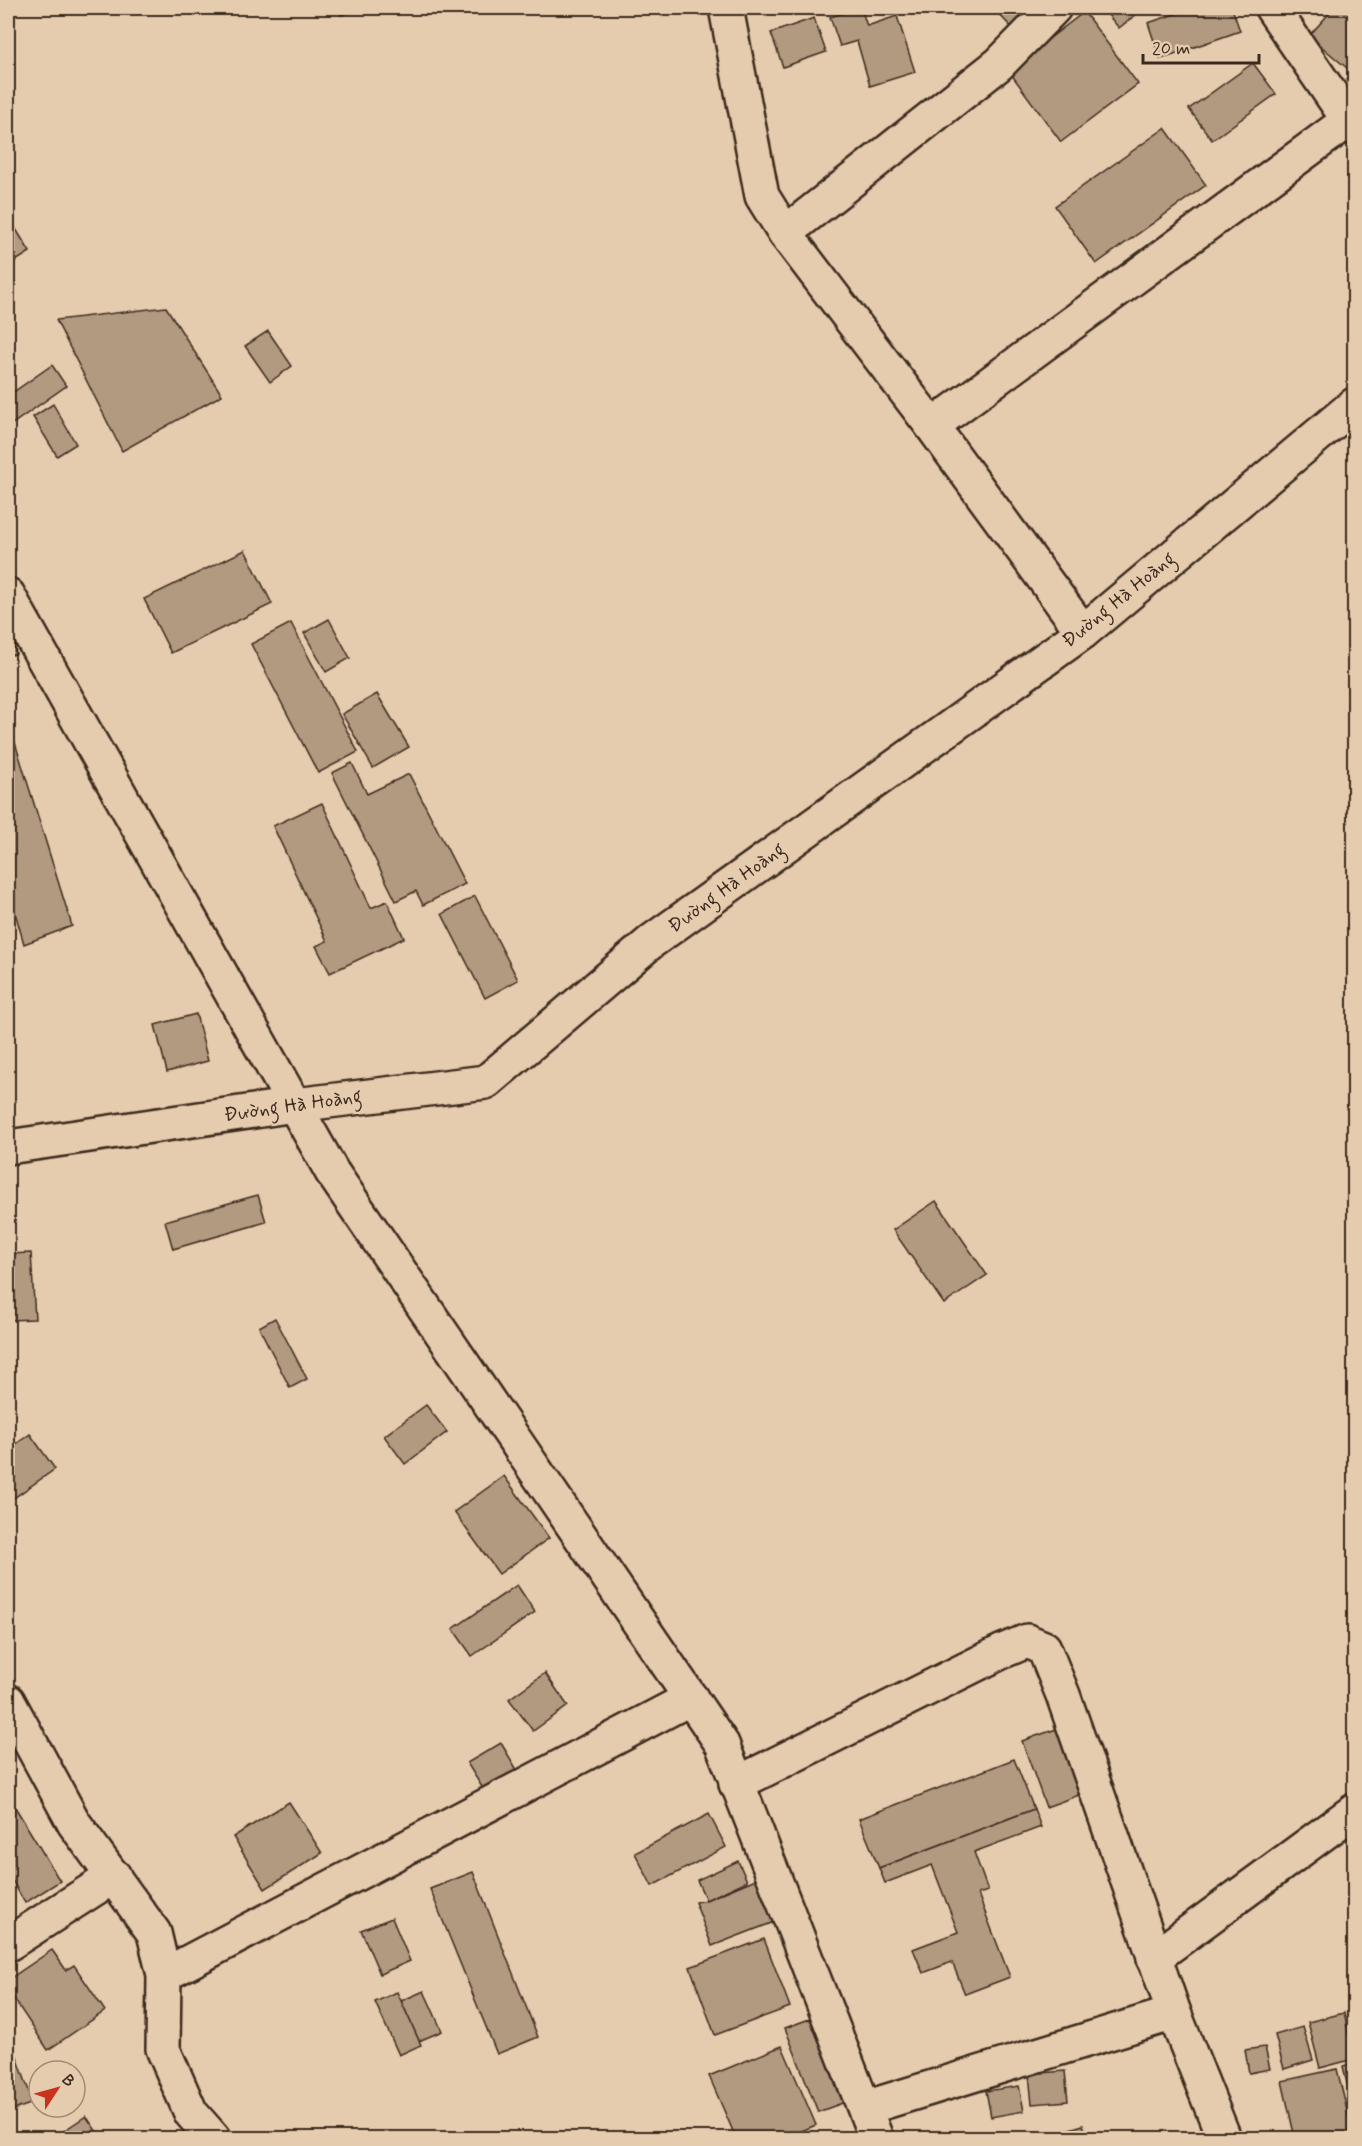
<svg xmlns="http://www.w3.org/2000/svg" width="1362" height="2146" font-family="Mynerve,sans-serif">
<rect width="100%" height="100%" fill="#e6ccae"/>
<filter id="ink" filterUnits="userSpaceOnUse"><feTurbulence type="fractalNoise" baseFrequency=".0167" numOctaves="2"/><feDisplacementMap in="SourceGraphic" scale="12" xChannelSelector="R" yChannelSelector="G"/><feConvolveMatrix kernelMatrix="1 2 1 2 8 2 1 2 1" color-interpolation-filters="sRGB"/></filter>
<g filter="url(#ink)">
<g fill="#b29a81" stroke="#3b2a1e" stroke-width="1.5">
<path d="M339,8H367L341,15Z"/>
<path d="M861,8L867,26L897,16L915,72L870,86L857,41L840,46L830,17Z"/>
<path d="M993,8H1039L1015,31Z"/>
<path d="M1102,8H1144L1119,28Z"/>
<path d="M1193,8H1232L1240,31L1160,59L1148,23Z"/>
<path d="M1334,8H1354V74L1309,36Z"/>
<path d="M1084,12L1138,84L1061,142L1008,70Z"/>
<path d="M814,18L826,52L783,67L771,33Z"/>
<path d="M1253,63L1276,94L1212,140L1189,109Z"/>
<path d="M1165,128L1206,185L1096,264L1055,206Z"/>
<path d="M8,216L30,252L8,266Z"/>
<path d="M166,307L222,395L122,451L56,320Z"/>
<path d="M268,331L292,366L270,382L245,346Z"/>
<path d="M52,365L66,386L8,427V396Z"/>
<path d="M53,404L76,444L57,456L33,417Z"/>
<path d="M245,550L272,604L171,653L144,599Z"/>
<path d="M329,619L350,658L326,672L304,633Z"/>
<path d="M291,623L358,752L318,773L251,644Z"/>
<path d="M8,627L16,654L8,656Z"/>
<path d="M377,694L409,747L373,768L342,714Z"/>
<path d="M8,720L72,926L24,944L8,888Z"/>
<path d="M352,763L367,794L409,774L465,884L423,905L416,891L396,901L332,773Z"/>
<path d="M322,803L371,908L387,901L404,938L330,973L316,946L327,941L273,826Z"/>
<path d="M475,896L518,980L485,998L442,914Z"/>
<path d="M196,1014L208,1061L167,1072L155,1025Z"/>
<path d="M258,1195L266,1222L173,1249L165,1221Z"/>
<path d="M936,1201L987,1275L944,1304L893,1230Z"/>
<path d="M31,1253L35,1319L8,1320V1254Z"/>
<path d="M275,1318L307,1379L290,1388L259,1327Z"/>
<path d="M426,1405L447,1432L405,1464L384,1436Z"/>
<path d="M30,1434L55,1469L8,1502V1450Z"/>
<path d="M504,1476L549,1538L499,1574L454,1512Z"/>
<path d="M517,1585L535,1612L472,1656L453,1629Z"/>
<path d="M545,1673L568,1706L533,1731L509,1699Z"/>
<path d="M1065,1726L1090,1791L1046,1807L1022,1741Z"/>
<path d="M501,1743L523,1780L490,1800L467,1763Z"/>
<path d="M1014,1759L1034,1809L879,1868L859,1819Z"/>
<path d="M12,1802L60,1881L25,1903L8,1873V1805Z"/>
<path d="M289,1802L322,1853L265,1889L233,1837Z"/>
<path d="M1034,1809L1041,1827L974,1852L988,1891L978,1894L1010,1977L965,1994L952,1962L923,1973L913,1949L958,1932L932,1865L885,1883L879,1868Z"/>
<path d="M709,1814L726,1847L652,1886L635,1853Z"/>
<path d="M738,1861L747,1881L706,1900L697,1880Z"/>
<path d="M473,1872L538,2037L497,2054L430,1889Z"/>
<path d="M758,1878L774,1922L712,1946L695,1902L706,1900Z"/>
<path d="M392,1918L410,1961L380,1974L361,1930Z"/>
<path d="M764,1939L790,2007L715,2035L690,1967Z"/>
<path d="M52,1950L66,1970L74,1965L105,2011L48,2050L8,1990V1980Z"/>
<path d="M424,1991L442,2031L419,2041L401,2001Z"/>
<path d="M397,1992L421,2045L399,2055L375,2002Z"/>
<path d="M1354,2010V2038L1348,2011Z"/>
<path d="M1344,2013L1354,2059L1320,2068L1308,2022Z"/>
<path d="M820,2015L853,2099L818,2112L785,2028Z"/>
<path d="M1303,2027L1313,2060L1284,2069L1275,2035Z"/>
<path d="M10,2036L33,2103L8,2112V2037Z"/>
<path d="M782,2046L816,2125L784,2138H736L709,2076Z"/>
<path d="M1265,2047L1270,2069L1249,2073L1245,2050Z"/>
<path d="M1354,2063V2096L1350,2097L1343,2066Z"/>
<path d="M1337,2069L1352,2131L1320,2138H1295L1282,2081Z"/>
<path d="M1065,2071L1068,2101L1032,2104L1029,2074Z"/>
<path d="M1019,2086L1024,2111L991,2117L986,2091Z"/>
<path d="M86,2116L101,2138H53Z"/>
<path d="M1083,2125L1088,2138H1040Z"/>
<path d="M1208,2126L1214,2138H1179Z"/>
</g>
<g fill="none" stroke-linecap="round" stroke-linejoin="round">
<g stroke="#3b2a1e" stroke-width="38">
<g id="minor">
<path d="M726,8L762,196L785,233"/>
<path d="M1054,8L999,64L785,233L932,426L1083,632"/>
<path d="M1272,8L1354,128"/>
<path d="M932,426L1349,120"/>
<path d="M8,595L332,1172L722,1744L876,2138"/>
<path d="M8,1701L74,1823L154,1933L164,1975L163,2049L191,2113L213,2138"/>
<path d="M736,1784L1003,1651L1027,1641L1044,1648L1063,1695L1174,2013L1224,2138"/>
<path d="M8,1944L114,1876"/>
<path d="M1154,1958L1354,1811"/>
<path d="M164,1975L691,1698"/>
<path d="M865,2108L1174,2013"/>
</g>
</g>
<g stroke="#3b2a1e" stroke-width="38">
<path id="tertiary" d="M8,1147L295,1105L486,1082L652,941L1083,632L1354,405"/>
</g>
<use href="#minor" stroke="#e6ccae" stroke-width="33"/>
<use href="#tertiary" stroke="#e6ccae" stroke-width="33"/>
</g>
</g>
<g text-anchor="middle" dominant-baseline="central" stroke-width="4.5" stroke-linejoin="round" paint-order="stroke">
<g font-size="20" fill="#3b2a1e" stroke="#e6ccae">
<text transform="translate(1119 600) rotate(-39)">Đường Hà Hoàng</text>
<text transform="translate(727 888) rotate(-36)">Đường Hà Hoàng</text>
<text transform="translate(293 1106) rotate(-8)">Đường Hà Hoàng</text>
</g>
</g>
<rect width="1362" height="2146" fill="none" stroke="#e6ccae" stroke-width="30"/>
<rect x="15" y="15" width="1332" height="2116" fill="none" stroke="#3b2a1e" stroke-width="2" filter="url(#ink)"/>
<g transform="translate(57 2089) rotate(54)"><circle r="28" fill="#e6ccae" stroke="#a28b74" stroke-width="1.5"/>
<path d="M0-4.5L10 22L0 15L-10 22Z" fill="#c8321e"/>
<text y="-9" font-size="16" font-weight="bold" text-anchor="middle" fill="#3b2a1e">B</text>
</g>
<path d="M1143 54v9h116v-9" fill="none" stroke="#3b2a1e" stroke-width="3"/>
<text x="1152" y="54" font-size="18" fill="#3b2a1e" stroke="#e6ccae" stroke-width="4.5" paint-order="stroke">20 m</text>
</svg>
